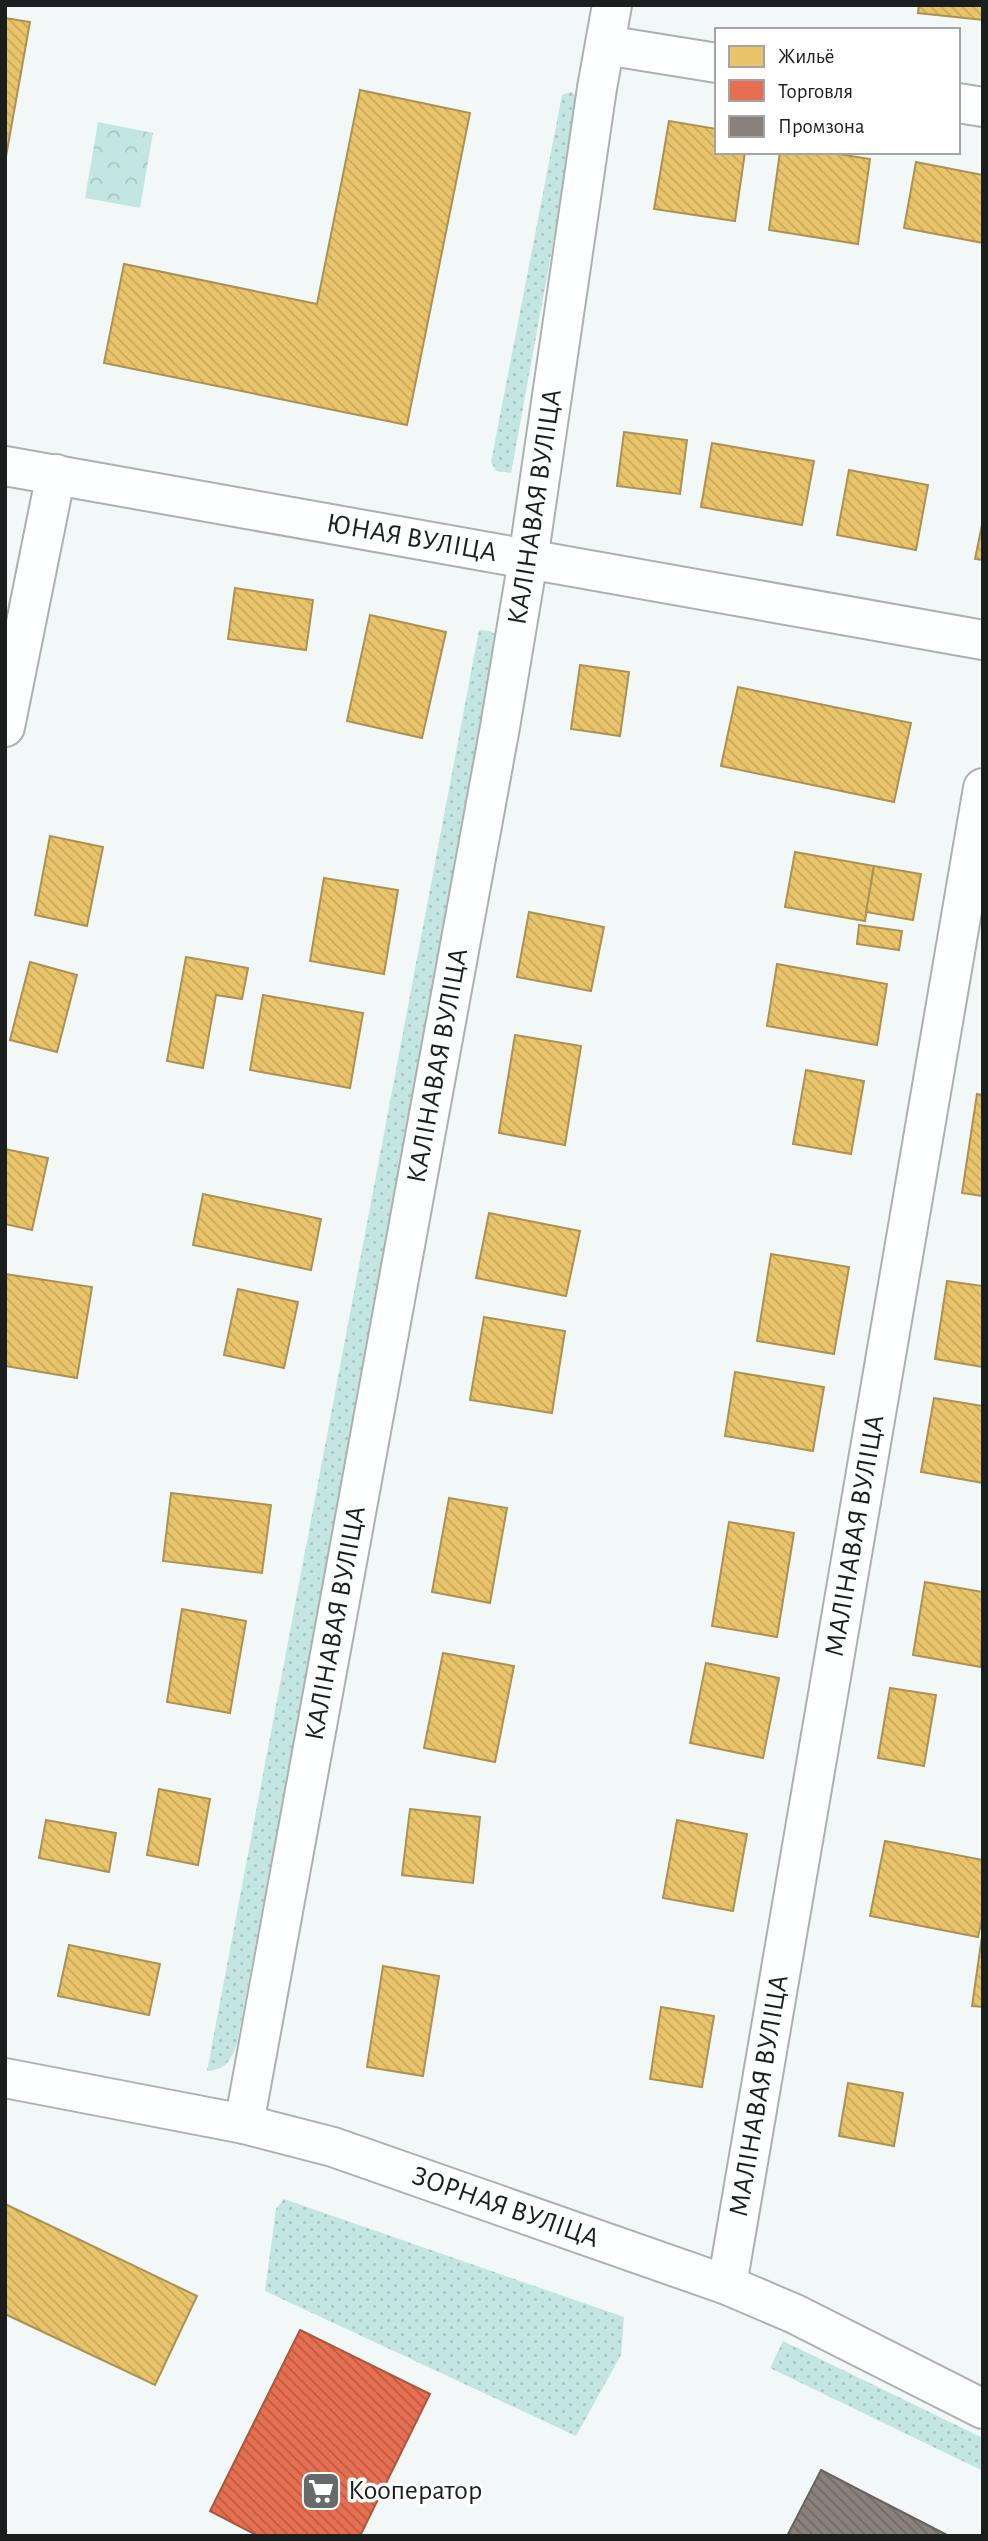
<svg xmlns="http://www.w3.org/2000/svg" width="988" height="2541" font-family="'Alegreya Sans',sans-serif">
<defs>
<pattern id="grass-dots" width="8" height="8" patternUnits="userSpaceOnUse" patternTransform="scale(1.75)"><rect width="8" height="8" fill="#c4e6e2"/><path d="M2 2h.1M6 6h.1" fill="none" stroke="#a8c5c1" stroke-width="1.8" stroke-linecap="round"/></pattern>
<pattern id="park-crowns" width="20" height="18" patternUnits="userSpaceOnUse" patternTransform="scale(1.75)"><rect width="20" height="18" fill="#c4e6e2"/><path d="M2 6a3 3 0 1 1 6 0M12 15a3 3 0 1 1 6 0" fill="none" stroke="#a8c5c1"/></pattern>
<pattern id="homes-back-hatch" width="6" height="6" patternUnits="userSpaceOnUse" patternTransform="scale(1.75)"><rect width="6" height="6" fill="#e9c46a"/><path d="M-1 5l2 2M0 0l6 6M5-1l2 2" fill="none" stroke="#c7a85b"/></pattern>
<pattern id="shops-back-hatch" width="6" height="6" patternUnits="userSpaceOnUse" patternTransform="scale(1.75)"><rect width="6" height="6" fill="#e76f51"/><path d="M-1 5l2 2M0 0l6 6M5-1l2 2" fill="none" stroke="#ba5b43"/></pattern>
<pattern id="industry-back-hatch" width="6" height="6" patternUnits="userSpaceOnUse" patternTransform="scale(1.75)"><rect width="6" height="6" fill="#8a817c"/><path d="M-1 5l2 2M0 0l6 6M5-1l2 2" fill="none" stroke="#706965"/></pattern>
</defs>
<rect width="100%" height="100%" fill="#f2f8f8"/>
<g fill="url(#grass-dots)">
<path d="M571,92L580,97L511,473L496,471L491,462L562,95Z"/>
<path d="M479,630L490,631L502,639L237,2043C232,2060 225,2070 207,2071Z"/>
<path d="M284,2199L624,2317L621,2355L576,2436L265,2291L276,2209Z"/>
<path d="M783,2341L983,2438V2471L770,2368Z"/>
</g>
<path fill="url(#park-crowns)" d="M98,122L153,133L140,208L85,198Z"/>
<g fill="url(#homes-back-hatch)" stroke="#ab9253" stroke-width="2">
<path d="M919,5H983V20L918,13Z"/>
<path d="M5,18L30,22L5,162Z"/>
<path d="M360,90L470,113L407,425L104,363L124,264L317,304Z"/>
<path d="M669,121L717,129V152H745L735,221L654,209Z"/>
<path d="M780,152H826L870,159L858,244L769,230Z"/>
<path d="M916,162L983,175V243L904,228Z"/>
<path d="M624,432L687,440L680,494L617,486Z"/>
<path d="M712,443L814,461L802,525L701,507Z"/>
<path d="M849,470L928,485L916,550L837,535Z"/>
<path d="M983,520V560L975,559Z"/>
<path d="M235,588L313,600L306,650L228,639Z"/>
<path d="M370,615L446,632L422,738L347,721Z"/>
<path d="M580,665L629,672L620,736L571,729Z"/>
<path d="M738,687L911,723L894,802L721,766Z"/>
<path d="M50,836L103,847L87,926L35,915Z"/>
<path d="M795,852L874,866L865,921L785,907Z"/>
<path d="M874,866L921,874L913,920L866,912Z"/>
<path d="M324,878L398,890L384,974L310,961Z"/>
<path d="M529,912L604,927L591,991L517,977Z"/>
<path d="M859,925L902,931L899,950L857,944Z"/>
<path d="M186,957L248,968L242,999L216,995L203,1068L167,1061Z"/>
<path d="M30,962L77,975L57,1052L10,1040Z"/>
<path d="M777,964L887,984L877,1045L767,1026Z"/>
<path d="M263,995L363,1013L350,1088L250,1070Z"/>
<path d="M515,1035L581,1046L565,1145L499,1133Z"/>
<path d="M806,1070L864,1081L851,1154L793,1144Z"/>
<path d="M977,1094L983,1095V1196L962,1193Z"/>
<path d="M5,1149L48,1158L32,1230L5,1224Z"/>
<path d="M203,1194L321,1219L311,1270L193,1245Z"/>
<path d="M489,1213L580,1231L566,1296L476,1278Z"/>
<path d="M771,1254L849,1267L834,1354L757,1341Z"/>
<path d="M5,1274L92,1287L77,1378L5,1366Z"/>
<path d="M947,1281L983,1286V1367L935,1359Z"/>
<path d="M238,1289L298,1302L284,1368L224,1355Z"/>
<path d="M484,1317L565,1331L552,1413L470,1400Z"/>
<path d="M735,1372L824,1387L813,1451L725,1436Z"/>
<path d="M934,1398L983,1406V1483L921,1472Z"/>
<path d="M171,1493L271,1505L262,1573L163,1561Z"/>
<path d="M449,1498L507,1508L490,1603L432,1592Z"/>
<path d="M729,1522L794,1533L777,1637L712,1626Z"/>
<path d="M925,1582L983,1592L981,1667L913,1655Z"/>
<path d="M182,1609L246,1621L230,1713L167,1702Z"/>
<path d="M443,1653L514,1666L495,1762L424,1748Z"/>
<path d="M706,1663L779,1678L763,1758L690,1743Z"/>
<path d="M890,1688L936,1695L924,1766L878,1758Z"/>
<path d="M159,1789L210,1799L198,1865L147,1855Z"/>
<path d="M410,1809L480,1817L473,1883L402,1875Z"/>
<path d="M46,1820L116,1833L109,1872L39,1858Z"/>
<path d="M677,1820L747,1834L733,1911L663,1898Z"/>
<path d="M885,1841L983,1860V1915L978,1937L870,1916Z"/>
<path d="M983,1929V2007L972,2006Z"/>
<path d="M69,1945L160,1964L149,2015L58,1996Z"/>
<path d="M383,1966L439,1976L423,2076L367,2067Z"/>
<path d="M661,2007L714,2016L702,2087L650,2079Z"/>
<path d="M848,2083L903,2093L894,2146L839,2136Z"/>
<path d="M5,2204L197,2296L155,2385L5,2314Z"/>
</g>
<path fill="url(#shops-back-hatch)" stroke="#aa5741" stroke-width="2" d="M300,2330L430,2394L360,2536H258L210,2511Z"/>
<path fill="url(#industry-back-hatch)" stroke="#686360" stroke-width="2" d="M821,2470L873,2497L949,2536H787Z"/>
<g fill="none" stroke-linecap="round" stroke-linejoin="round">
<g stroke="#acb0b0" stroke-width="42">
<g id="minor">
<path d="M605,45L717,63"/>
<path d="M958,103L983,107"/>
<path id="s1" d="M5,466L983,640"/>
<path d="M5,727L56,474"/>
<path id="s2" d="M5,2078L244,2124L333,2147L727,2285L795,2314L983,2409"/>
<path id="s3" d="M244,2124L500,727L528,560L597,88L612,5"/>
<path id="s4" d="M727,2285L983,788"/>
</g>
</g>
<use href="#minor" stroke="#fdfefe" stroke-width="38"/>
</g>
<defs>
<g id="supermarket-square" transform="scale(2.0125)"><rect x="-9" y="-9" width="18" height="18" rx="4" fill="#666a6a" stroke="#fff"/><path d="M-6-5.5h2.5l.6 2H6L4.5 2H-2.5L-4.4-4H-6ZM-1.5 3.2a1.3 1.3 0 1 0 .1 0ZM3 3.2a1.3 1.3 0 1 0 .1 0Z" fill="#fff"/></g>
</defs>
<g fill-rule="evenodd">
<use href="#supermarket-square" x="321" y="2491"/>
</g>
<g text-anchor="middle" dominant-baseline="central" stroke-width="7" stroke-linejoin="round" paint-order="stroke">
<g font-size="28" fill="#1a1e1d" stroke="#fff">
<text stroke="none"><textPath href="#s3" startOffset="1643">КАЛІНАВАЯ ВУЛІЦА</textPath></text>
<text stroke="none"><textPath href="#s1" startOffset="413">ЮНАЯ ВУЛІЦА</textPath></text>
<text stroke="none"><textPath href="#s3" startOffset="1076">КАЛІНАВАЯ ВУЛІЦА</textPath></text>
<text stroke="none"><textPath href="#s4" startOffset="760">МАЛІНАВАЯ ВУЛІЦА</textPath></text>
<text stroke="none"><textPath href="#s3" startOffset="509">КАЛІНАВАЯ ВУЛІЦА</textPath></text>
<text stroke="none"><textPath href="#s4" startOffset="192">МАЛІНАВАЯ ВУЛІЦА</textPath></text>
<text stroke="none"><textPath href="#s2" startOffset="518">ЗОРНАЯ ВУЛІЦА</textPath></text>
</g>
<g font-size="28" fill="#1a1e1d" stroke="#fff" text-anchor="start">
<text x="348" y="2491">Кооператор</text>
</g>
</g>
<rect width="988" height="2541" fill="none" stroke="#1a1e1d" stroke-width="14"/>
<rect x="715" y="28" width="245" height="126" fill="#ffffff" stroke="#a3a5a5" stroke-width="2"/>
<rect x="729" y="46" width="35" height="21" fill="#e9c46a" stroke="#a3a5a5" stroke-width="2"/>
<text x="778" y="63" font-size="21" fill="#1a1e1d">Жильё</text>
<rect x="729" y="80" width="35" height="21" fill="#e76f51" stroke="#a3a5a5" stroke-width="2"/>
<text x="778" y="98" font-size="21" fill="#1a1e1d">Торговля</text>
<rect x="729" y="116" width="35" height="21" fill="#8a817c" stroke="#a3a5a5" stroke-width="2"/>
<text x="778" y="133" font-size="21" fill="#1a1e1d">Промзона</text>
</svg>
